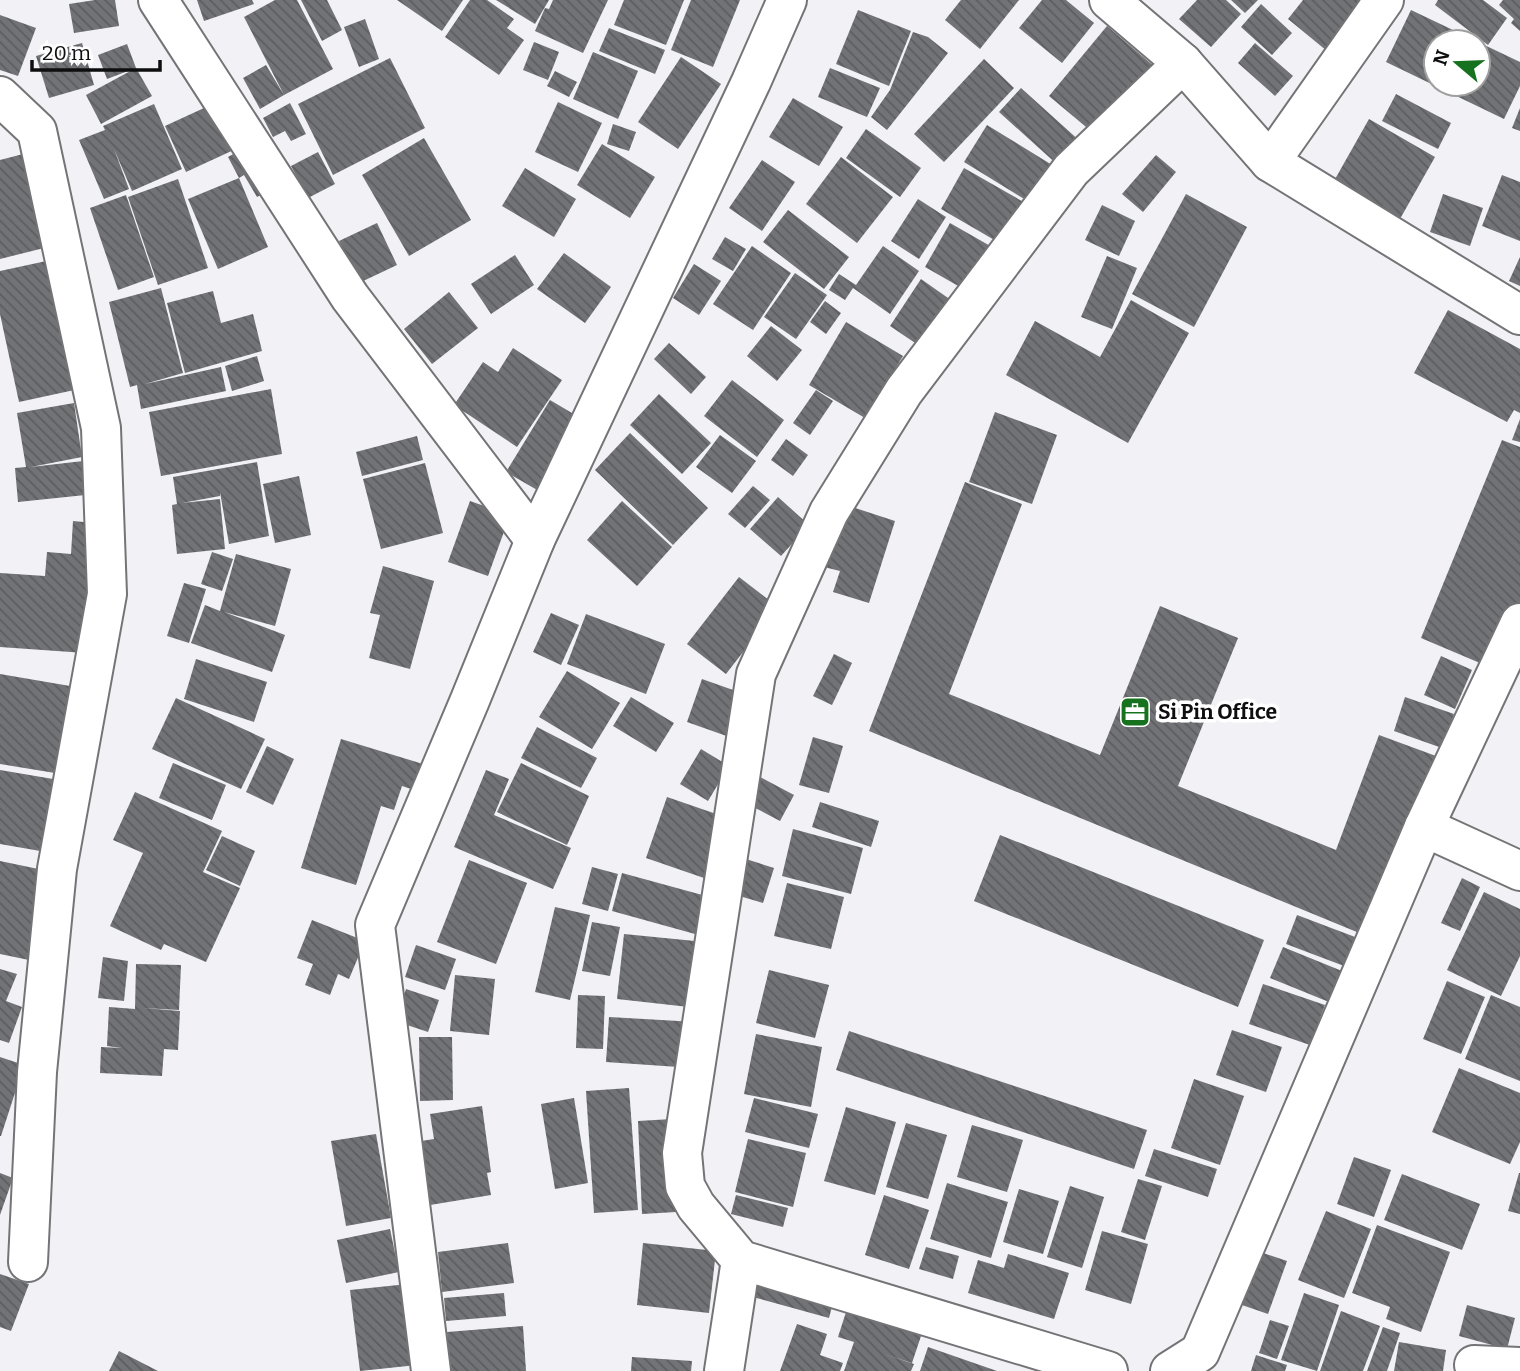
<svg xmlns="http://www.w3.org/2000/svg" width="1520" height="1371" font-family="Bitter,serif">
<defs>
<pattern id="building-back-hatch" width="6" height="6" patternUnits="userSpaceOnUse" patternTransform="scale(1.75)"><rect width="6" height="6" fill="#717376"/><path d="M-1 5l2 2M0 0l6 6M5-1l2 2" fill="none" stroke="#5b5d5f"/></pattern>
</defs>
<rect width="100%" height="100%" fill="#f2f1f6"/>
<g fill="url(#building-back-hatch)" fill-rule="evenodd">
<path d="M95,0H115L119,26L74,33L69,4Z"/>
<path d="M197,0H252L254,4L204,21Z"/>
<path d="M275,0H297L333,69L284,95L244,17Z"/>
<path d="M301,0H327L342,30L322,41Z"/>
<path d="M397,0H463L442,31Z"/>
<path d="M470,0H487L514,19L507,28L524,40L499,75L445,37Z"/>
<path d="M496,0H549L535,24Z"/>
<path d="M553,0H608L583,53L535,31L545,8L549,9Z"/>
<path d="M624,0H684L666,45L614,25Z"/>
<path d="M691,0H740L713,67L671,50Z"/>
<path d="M961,0H1019L980,49L945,20Z"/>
<path d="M1042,0H1066L1094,23L1062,63L1019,28Z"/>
<path d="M1197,0H1226L1241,14L1211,47L1179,19Z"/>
<path d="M1231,0H1258L1245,13Z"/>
<path d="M1303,0H1367L1327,51L1288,19Z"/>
<path d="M1438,0H1483L1507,18L1488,45L1435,5Z"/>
<path d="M1503,0H1520V31L1511,23L1514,19L1499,5Z"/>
<path d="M1261,4L1292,33L1272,55L1241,27Z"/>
<path d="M858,10L911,31L889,86L836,64Z"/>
<path d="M1411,10L1520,62V86L1504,119L1386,62ZM1436,42H1478V84H1436Z"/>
<path d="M0,15L36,28L18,76L0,70Z"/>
<path d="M365,19L379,59L359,67L344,27Z"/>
<path d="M1107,26L1156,68L1098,137L1049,96Z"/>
<path d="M609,28L665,50L655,74L599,51Z"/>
<path d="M913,32L928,37L948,53L887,130L871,117L890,90Z"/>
<path d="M534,42L559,52L548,80L523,70Z"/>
<path d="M82,43L94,85L49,98L36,56Z"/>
<path d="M1255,43L1293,76L1275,96L1238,63Z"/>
<path d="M127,44L136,68L107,79L98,55Z"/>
<path d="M593,52L638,71L618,119L573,99Z"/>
<path d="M681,57L721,84L678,149L638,122Z"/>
<path d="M390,58L425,128L333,175L298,104Z"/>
<path d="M984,59L1014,88L944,162L914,134Z"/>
<path d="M266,65L284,95L260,109L243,78Z"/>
<path d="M136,68L152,96L101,124L86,95Z"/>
<path d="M830,68L880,88L867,117L818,97Z"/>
<path d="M555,71L577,82L569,97L547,86Z"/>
<path d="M1021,88L1082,143L1060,167L999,112Z"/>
<path d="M1396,94L1451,123L1438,149L1382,121Z"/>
<path d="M793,98L843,127L819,166L769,137Z"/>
<path d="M217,102L238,148L186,172L165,126Z"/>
<path d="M558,102L602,123L578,172L535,152Z"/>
<path d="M290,103L306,134L291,141L285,131L273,137L263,118Z"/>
<path d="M154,104L182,169L132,191L114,149L129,189L104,199L79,140L105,130L103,126Z"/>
<path d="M1520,108V131L1512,128Z"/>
<path d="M1369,119L1435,157L1396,226L1330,188Z"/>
<path d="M613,124L636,132L629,151L607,144Z"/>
<path d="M987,125L1057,168L1034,205L964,162Z"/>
<path d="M866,129L921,168L900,197L846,158Z"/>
<path d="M424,138L471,220L409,256L362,175Z"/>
<path d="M602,144L655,177L630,218L577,185Z"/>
<path d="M244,148L268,191L257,197L244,175L239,178L228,157Z"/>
<path d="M318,152L335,184L308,198L291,166Z"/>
<path d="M27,153L48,247L0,259V160Z"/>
<path d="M1156,155L1176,172L1143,212L1122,194Z"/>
<path d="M841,157L893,197L857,243L806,204Z"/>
<path d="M762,160L795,182L762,231L729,208Z"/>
<path d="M525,168L576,199L554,237L502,206Z"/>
<path d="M964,168L1027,204L1003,245L941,209Z"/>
<path d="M1502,175L1520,182V241L1482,226Z"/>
<path d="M239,178L268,247L218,269L188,199Z"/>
<path d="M178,179L208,268L158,285L128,197Z"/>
<path d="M1186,194L1247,227L1194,327L1132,294Z"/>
<path d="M1443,194L1483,208L1470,246L1430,232Z"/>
<path d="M126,195L154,277L118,290L90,208Z"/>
<path d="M918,199L946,217L919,259L891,241Z"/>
<path d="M1102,205L1135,221L1119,256L1085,240Z"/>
<path d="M788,210L849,257L824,289L763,242Z"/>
<path d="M377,223L397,265L359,283L339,241Z"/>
<path d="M950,223L992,247L967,291L925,267Z"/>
<path d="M725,237L746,249L733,271L712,259Z"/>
<path d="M752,246L791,273L753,330L713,304Z"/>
<path d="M883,246L919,271L890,314L853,288L845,300L829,290L839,274L856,285Z"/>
<path d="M564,253L611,287L585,323L537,289Z"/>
<path d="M515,255L534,285L491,314L471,284Z"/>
<path d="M1107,256L1137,268L1112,329L1081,317Z"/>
<path d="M1520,257V286L1509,281Z"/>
<path d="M51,260L79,389L19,402L0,314V271Z"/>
<path d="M694,264L721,281L699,315L673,298Z"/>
<path d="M795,273L827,295L796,339L764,317Z"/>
<path d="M921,279L958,305L927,351L890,326Z"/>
<path d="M161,288L183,373L145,384L221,367L226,391L141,409L137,385L130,387L109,302Z"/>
<path d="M213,291L221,323L253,314L262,351L185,373L167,303Z"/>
<path d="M449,292L478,328L432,364L404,329Z"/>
<path d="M1131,300L1189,333L1128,443L1006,375L1035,321L1100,357Z"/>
<path d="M825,301L841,313L826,334L810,322Z"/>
<path d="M1448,310L1520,349V413L1514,410L1507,422L1414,373Z"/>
<path d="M846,322L903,356L865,418L809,385Z"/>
<path d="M771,326L802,350L777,381L747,356Z"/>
<path d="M669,343L706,377L691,394L654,359Z"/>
<path d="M513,348L562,380L517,447L454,405L483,362L498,372Z"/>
<path d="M257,356L264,381L232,391L225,366Z"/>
<path d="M732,380L784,420L757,457L704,416Z"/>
<path d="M271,389L282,454L161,476L149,412Z"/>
<path d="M816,390L833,401L810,435L793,423Z"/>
<path d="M659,394L711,443L682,474L630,425Z"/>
<path d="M550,400L582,419L539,491L506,472Z"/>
<path d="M74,403L82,457L31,467L92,460L95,494L18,502L15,468L26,467L17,413Z"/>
<path d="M995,412L1057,435L1032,504L969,482Z"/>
<path d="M1520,419V442L1512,440Z"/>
<path d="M630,433L708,508L673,545L595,470Z"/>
<path d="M720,435L756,461L732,493L696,467Z"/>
<path d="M417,436L423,460L362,476L356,452Z"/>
<path d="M786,439L808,455L793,476L771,460Z"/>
<path d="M1502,440L1520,447V606L1494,669L1421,638Z"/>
<path d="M257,462L269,536L229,544L220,492V496L182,503L220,499L225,549L177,554L172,505L177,504L173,477Z"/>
<path d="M425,463L443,533L381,549L363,479Z"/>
<path d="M299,476L311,535L275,543L263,484Z"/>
<path d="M965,482L1022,504L949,694L1100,755L1160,606L1238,638L1178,786L1336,850L1379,735L1436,756L1369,937L869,731Z"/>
<path d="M753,486L770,500L745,528L728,514Z"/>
<path d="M778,497L809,525L781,556L750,529Z"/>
<path d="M470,501L510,515L488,576L448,562Z"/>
<path d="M622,501L672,547L637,586L587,540Z"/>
<path d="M843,504L895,521L869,603L833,592L840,571L824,567Z"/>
<path d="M73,521L94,523L85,653L0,647V573L45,576L47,552L71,554Z"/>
<path d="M212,552L233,559L222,591L201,584Z"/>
<path d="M236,554L291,569L275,626L224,612L285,635L272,672L191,643L205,605L220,611Z"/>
<path d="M383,566L434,581L410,669L369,658L380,615L370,613Z"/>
<path d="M739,577L778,607L726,674L687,644Z"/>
<path d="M184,583L206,589L189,643L167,636Z"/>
<path d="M551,613L579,625L561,665L533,652Z"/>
<path d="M586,614L665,644L646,694L567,664Z"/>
<path d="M834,654L852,663L832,705L813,696Z"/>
<path d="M1441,656L1472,670L1455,709L1424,695Z"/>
<path d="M196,659L267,682L254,722L184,699Z"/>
<path d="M567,671L620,703L592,749L539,717Z"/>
<path d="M0,674L70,686L55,773L0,764Z"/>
<path d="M702,679L750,696L735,739L687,722Z"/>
<path d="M631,697L674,723L656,752L613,726Z"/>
<path d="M1405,697L1454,714L1442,748L1394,731Z"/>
<path d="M176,698L265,739L241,789L152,749Z"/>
<path d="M537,727L597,758L581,788L521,758Z"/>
<path d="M813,737L843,746L829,793L799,785Z"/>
<path d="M341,739L423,764L414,790L402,786L394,810L381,806L356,885L301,868Z"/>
<path d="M267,746L294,759L273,805L246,792Z"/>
<path d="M701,749L729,766L708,801L680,784Z"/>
<path d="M173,763L226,785L212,820L159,798Z"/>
<path d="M521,763L589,796L567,845L497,812Z"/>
<path d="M0,770L59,780L46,852L0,844Z"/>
<path d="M486,770L509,779L494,815L571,848L553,889L454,847Z"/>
<path d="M760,777L794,795L780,821L746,803Z"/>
<path d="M135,792L222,831L203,872L240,888L206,962L164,944L161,950L110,926L143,853L113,840Z"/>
<path d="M667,797L725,817L704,878L646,858Z"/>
<path d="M820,802L879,821L871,847L812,827Z"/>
<path d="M793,829L863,848L851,894L782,876Z"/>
<path d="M1000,835L1264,940L1238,1007L974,901Z"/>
<path d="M222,836L255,851L240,886L206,870Z"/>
<path d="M746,859L774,868L763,903L736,895Z"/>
<path d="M469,860L527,883L496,964L437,942Z"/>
<path d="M0,861L48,871L29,960L0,954Z"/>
<path d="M592,867L618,874L608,911L582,904Z"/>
<path d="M622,873L706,896L695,934L612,911Z"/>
<path d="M1462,878L1480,887L1460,931L1441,923Z"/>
<path d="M787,883L844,897L831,949L774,936Z"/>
<path d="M1484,892L1520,909V956L1501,996L1447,970Z"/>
<path d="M555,907L590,915L570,1000L535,992Z"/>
<path d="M1297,915L1363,940L1352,969L1286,944Z"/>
<path d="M312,920L365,941L349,979L338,974L330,995L305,985L313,964L297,958Z"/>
<path d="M592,922L620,927L610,976L582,971Z"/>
<path d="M624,934L705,942L698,1008L617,999Z"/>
<path d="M416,945L456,959L445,990L405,977Z"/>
<path d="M1283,947L1342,971L1329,1002L1270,978Z"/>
<path d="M103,957L128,961L124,1001L98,998Z"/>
<path d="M136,964L181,965L179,1010L143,1008L180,1011L178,1050L164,1049L162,1076L100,1073L101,1047L122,1048L107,1046L109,1007L135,1009Z"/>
<path d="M0,969L17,974L6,1001L22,1007L9,1043L0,1040Z"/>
<path d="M769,970L829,985L815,1038L756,1023Z"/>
<path d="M455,975L495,979L489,1035L450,1031Z"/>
<path d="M1447,981L1485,997L1461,1054L1423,1039Z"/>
<path d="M1263,984L1325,1005L1310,1045L1249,1024Z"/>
<path d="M406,989L439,1000L428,1032L395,1021Z"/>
<path d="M578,995L605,996L603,1049L576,1048Z"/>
<path d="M1491,995L1520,1007V1081L1465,1059Z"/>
<path d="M609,1017L696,1022L693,1068L606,1062Z"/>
<path d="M1232,1030L1282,1047L1266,1092L1216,1075Z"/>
<path d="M849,1031L1147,1130L1134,1169L836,1070Z"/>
<path d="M756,1034L822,1047L811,1107L744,1094Z"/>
<path d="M419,1037H452L453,1100L420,1101Z"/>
<path d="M0,1057L24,1065L1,1136H0Z"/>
<path d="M1459,1068L1520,1093V1142L1510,1164L1432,1132Z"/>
<path d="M1194,1079L1244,1096L1220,1165L1171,1148Z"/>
<path d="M629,1088L638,1210L594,1213L586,1091Z"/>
<path d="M574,1098L588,1183L555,1189L541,1104Z"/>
<path d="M754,1098L818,1114L809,1148L745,1132Z"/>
<path d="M482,1106L491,1172L487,1173L491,1195L424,1206L415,1142L434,1139L430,1114Z"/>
<path d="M846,1107L896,1122L875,1195L824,1181Z"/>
<path d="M672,1119L676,1212L642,1214L638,1121Z"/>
<path d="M906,1123L947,1135L928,1199L886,1187Z"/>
<path d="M972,1125L1023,1140L1007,1192L957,1177Z"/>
<path d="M376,1134L391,1218L346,1226L331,1141Z"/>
<path d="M748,1139L806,1153L793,1207L735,1192Z"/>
<path d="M1154,1149L1217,1169L1208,1197L1145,1176Z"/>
<path d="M1354,1157L1391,1170L1374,1217L1337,1204Z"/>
<path d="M0,1173L13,1178L0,1215Z"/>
<path d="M1519,1173H1520V1214L1508,1211Z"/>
<path d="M1402,1174L1480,1204L1462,1250L1384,1220Z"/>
<path d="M1138,1179L1162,1186L1145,1240L1121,1232Z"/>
<path d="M947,1183L1008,1202L991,1258L930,1239Z"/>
<path d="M1070,1186L1104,1197L1082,1268L1047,1257Z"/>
<path d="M1019,1189L1059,1201L1043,1254L1003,1242Z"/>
<path d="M736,1195L788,1208L783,1227L731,1214Z"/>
<path d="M884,1195L929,1210L909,1269L865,1255Z"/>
<path d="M1326,1211L1371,1229L1344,1298L1298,1280Z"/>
<path d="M1377,1225L1450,1252L1421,1332L1386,1319L1390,1307L1352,1293Z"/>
<path d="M390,1229L399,1272L346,1283L337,1240Z"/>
<path d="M1102,1231L1148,1244L1131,1304L1085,1290Z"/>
<path d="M1231,1242L1287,1261L1268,1314L1213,1295Z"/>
<path d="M508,1243L514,1283L442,1292L438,1252Z"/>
<path d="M643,1243L716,1251L709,1313L637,1305Z"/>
<path d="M926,1247L959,1256L953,1279L919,1269Z"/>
<path d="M1008,1254L1069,1273L1054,1319L968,1293L978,1260L1004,1268Z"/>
<path d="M761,1270L840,1276L829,1318L753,1297Z"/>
<path d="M0,1274L29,1284L11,1331L0,1327Z"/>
<path d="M408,1284L417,1365L360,1371L350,1290Z"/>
<path d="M504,1293L506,1316L446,1321L444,1298Z"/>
<path d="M1304,1293L1339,1305L1317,1371L1281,1360Z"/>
<path d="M1467,1305L1515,1318L1507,1349L1459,1336Z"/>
<path d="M847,1309L921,1336L912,1363L884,1354L914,1364L911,1371H844L854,1342L838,1337Z"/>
<path d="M1341,1311L1380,1326L1363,1371H1320Z"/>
<path d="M1270,1320L1289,1326L1277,1359L1259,1353Z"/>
<path d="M797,1324L827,1334L820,1355L843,1363L840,1371H780Z"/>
<path d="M523,1326L526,1371H450L447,1332Z"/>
<path d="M1383,1327L1400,1333L1387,1371H1367Z"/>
<path d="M1399,1342L1446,1350L1443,1371H1394Z"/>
<path d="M928,1347L997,1371H920Z"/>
<path d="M119,1351L158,1371H109Z"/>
<path d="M1256,1355L1287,1365L1285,1371H1251Z"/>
<path d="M632,1357L692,1361L691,1371H631Z"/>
</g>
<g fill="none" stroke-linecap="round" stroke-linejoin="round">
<g stroke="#747477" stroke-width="42">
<g id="street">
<path d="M158,0L350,297L535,540"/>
<path d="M1109,0L1183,63L1270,162L1520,315"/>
<path d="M0,96L37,131L101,428L107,594L57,869L37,1072L28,1262"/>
<path d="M1270,162L1384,0"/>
<path d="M1424,827L1520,871"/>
<path d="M1474,1365L1520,1367"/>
<path d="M431,1371L375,925L470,700L535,540L751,82L787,0"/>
<path d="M724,1371L741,1260"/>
<path d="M1108,1371L741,1260L696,1206L685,1186L682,1153L756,674L829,512L904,391L1071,170L1183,63"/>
<path d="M1170,1371L1200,1352L1424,827L1520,623"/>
</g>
</g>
<use href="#street" stroke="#fff" stroke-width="38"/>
</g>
<defs>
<g id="office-square" transform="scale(1.575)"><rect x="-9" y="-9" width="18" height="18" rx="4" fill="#17721f" stroke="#fff"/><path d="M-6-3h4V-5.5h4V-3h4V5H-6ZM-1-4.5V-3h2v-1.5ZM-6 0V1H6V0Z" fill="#fff"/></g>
</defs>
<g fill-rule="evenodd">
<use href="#office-square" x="1135" y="712"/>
</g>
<g text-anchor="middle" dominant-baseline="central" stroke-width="7" stroke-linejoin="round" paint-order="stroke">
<g font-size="21" font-weight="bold" fill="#0e0e0f" stroke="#fff" text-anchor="start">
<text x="1158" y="712">Si Pin Office</text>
</g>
</g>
<g transform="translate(1457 63) rotate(289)"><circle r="33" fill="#ffffff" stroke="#9f9f9f" stroke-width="2"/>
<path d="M0-5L12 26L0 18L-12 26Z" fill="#17721f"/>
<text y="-10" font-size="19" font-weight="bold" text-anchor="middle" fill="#0e0e0f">N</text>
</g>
<path d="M32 60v10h128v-10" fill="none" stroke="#0e0e0f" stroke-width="3.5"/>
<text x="42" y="60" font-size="21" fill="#0e0e0f" stroke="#ffffff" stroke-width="5" paint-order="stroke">20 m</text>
</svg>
